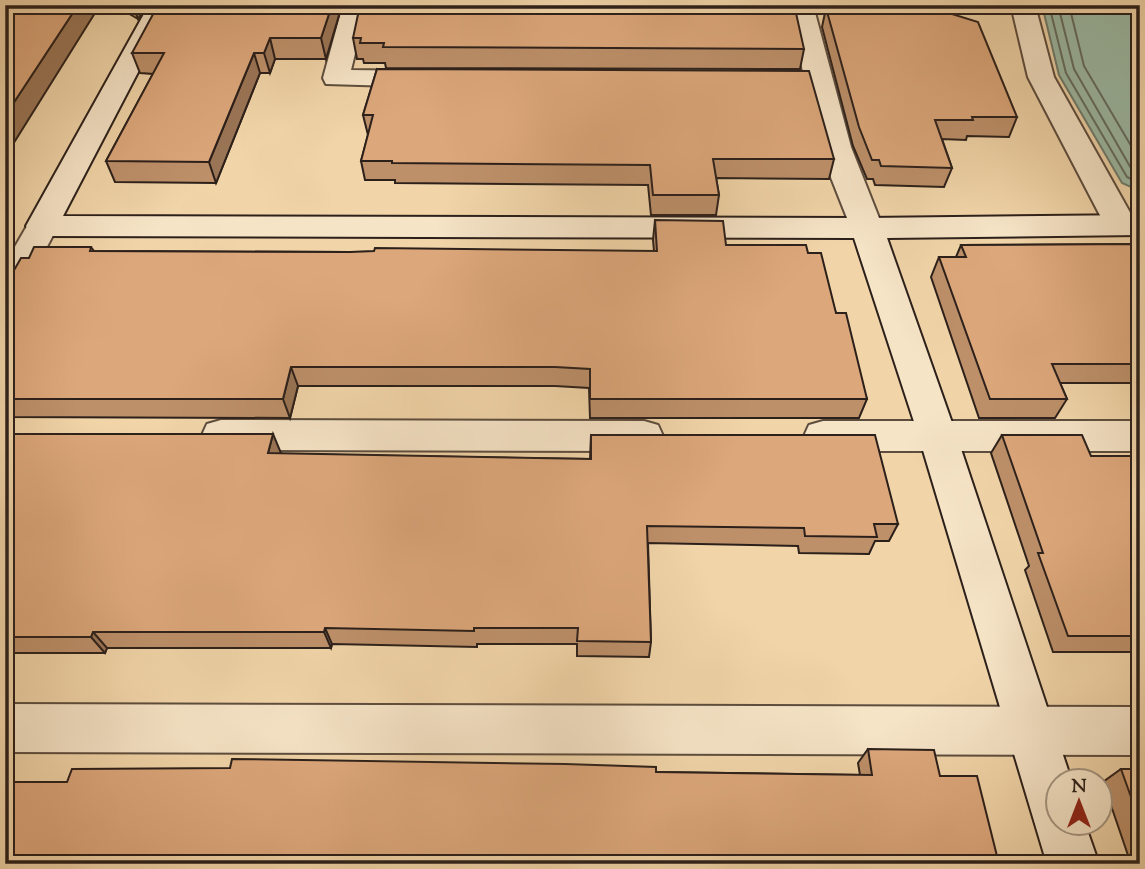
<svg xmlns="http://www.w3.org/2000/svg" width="1145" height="869" font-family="'Sorts Mill Goudy',serif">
<rect width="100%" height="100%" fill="#f1d5a9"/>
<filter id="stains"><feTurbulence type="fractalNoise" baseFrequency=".00286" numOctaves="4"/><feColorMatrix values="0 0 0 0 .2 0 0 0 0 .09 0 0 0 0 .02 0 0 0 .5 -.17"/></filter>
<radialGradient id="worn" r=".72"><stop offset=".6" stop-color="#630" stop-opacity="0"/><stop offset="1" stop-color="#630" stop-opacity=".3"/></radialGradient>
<path fill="#9bb9a4" stroke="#6f7c6d" stroke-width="2" d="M1042,5H1140V191L1122,183L1059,75Z"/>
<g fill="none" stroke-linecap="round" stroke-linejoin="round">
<g stroke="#646c60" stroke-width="2">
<path d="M1049,5L1066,73L1127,177L1140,183"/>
<path d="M1058,5L1074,69L1132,170L1140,173"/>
<path d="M1069,5L1084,66L1140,161"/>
</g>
<g stroke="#5d4d3e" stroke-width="4">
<g id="street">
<path d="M343,5H367L351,70L427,71L437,73L440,79L437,85L427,87L326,84L323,78Z"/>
<path d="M789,5H813L851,147L883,228L878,235L867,238L856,235L851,228L830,175L807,88L750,86L746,80L750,74L803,72Z"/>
<path d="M1011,5H1035L1054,77L1137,225L1132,232L1121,235L1110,232L1105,225L1028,77Z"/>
<path d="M42,216L53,219L58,226L17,303L5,307V264L31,219Z"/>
<path d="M221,420L644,421L658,425L663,436L658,447L644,451L221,450L207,446L202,435L207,424Z"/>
<path d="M823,421H1140V451H823L809,447L804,436L809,425Z"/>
<path d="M5,704L1140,707V755L5,752Z"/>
</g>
</g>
<g stroke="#2c201b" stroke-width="4">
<path id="secondary" d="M149,5H173L63,216L867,218L1140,215V235L887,238L957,437L1072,782H1058V824H1085L1099,864H1047L919,437L854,238L42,236L31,233L26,226Z"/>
</g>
<use href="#street" fill="#f6e4c7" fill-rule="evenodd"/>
<use href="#secondary" fill="#f6e4c7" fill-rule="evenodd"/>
</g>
<g fill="#bd906a" stroke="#2c201b" stroke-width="2">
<path d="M114,5H147L138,19Z"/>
<path d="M342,5L326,59H275L270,73H260L216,183L115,182L106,161L153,74L140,73L132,53Z"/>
<path d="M826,8L1017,117L1009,137L967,136L966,140L942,139L952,168L944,187L875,185L873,179H867L853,146L822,27Z"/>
<path d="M766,13L804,49L800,69L386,68L385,63H364L363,59H357L353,38Z"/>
<path d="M377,69L834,159L829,179L716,178L719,195L716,215H651L648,185L395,183V180H365L361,161L368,135L363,115Z"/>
<path d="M655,220L726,245L808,253L836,313L867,399L859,418H590L589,388L555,386H298L290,418L5,417V286L29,258L91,247L94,251L350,252L654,251L653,240Z"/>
<path d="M1140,244V383H1060L1067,399L1055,418H979L931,277L939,257H956L961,245Z"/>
<path d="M5,434L281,454L590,459L591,435L898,524L889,541H875L869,554L799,553L798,546L648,543L651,642L649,657L577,656V644H477V647L332,644L331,648H107L105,653H5Z"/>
<path d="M1002,435L1091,456H1140V650L1137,652H1053L1025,570L1029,566L991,453Z"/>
<path d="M868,749L940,776L67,782L656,772L860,775L858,763Z"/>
<path d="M1121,769H1140V864H1131L1103,782Z"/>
</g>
<g fill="#9a7556" stroke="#2c201b" stroke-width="2">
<path d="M78,5H100L5,157V116Z"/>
<path d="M133,5H147L138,19Z"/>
<path d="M332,5H342L326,59L321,38Z"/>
<path d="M270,38L275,59L270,73L264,53Z"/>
<path d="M254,53L260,73L216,183L209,162Z"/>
<path d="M291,367L298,386L290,418L283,399Z"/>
<path d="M273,434L281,453L276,472L268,453Z"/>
<path d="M325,628L332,644L331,648L324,632Z"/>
<path d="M93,632L107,648L105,653L91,637Z"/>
</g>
<g fill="#dca77b" stroke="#2c201b" stroke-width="2">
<path d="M5,5H78L5,116Z"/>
<path d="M158,5H332L321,38H270L264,53H254L209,162L106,161L164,53H132Z"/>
<path d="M360,5H765L766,13H796L804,49L383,47L384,43H360L361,38H353Z"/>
<path d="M831,5H897L901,7L903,5H923L978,22L1017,117H972L973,120H935L952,168L881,166L879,160H872L859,127L826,8Z"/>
<path d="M377,69L809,71L834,159H713L719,195H653L650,165L392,163V161H361L373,115H363Z"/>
<path d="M655,220L723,221L726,245H806L808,253H821L836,313H846L867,399H590V369L555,367H291L283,399H5V286L21,258H29L34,247H91L90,251L350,252L374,251L375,248L657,251Z"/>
<path d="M1140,244V364H1052L1067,399H990L939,257H966L961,245Z"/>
<path d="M5,434H273L268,453L591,459V435H875L898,524H874L877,537L805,536L804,528L647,526L651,642L577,641L578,628H474V631L325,628L324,632H93L91,637H5Z"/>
<path d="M1002,435H1082L1091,456H1140V636H1068L1038,553H1043Z"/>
<path d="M868,749L934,750L940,776H977L999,864H5V782H67L72,769L230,768L232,759L565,764L656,767V772L872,775Z"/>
<path d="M1121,769H1140V822Z"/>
</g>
<rect width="1145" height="869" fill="none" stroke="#f1d5a9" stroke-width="28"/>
<rect x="7" y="7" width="1131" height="855" fill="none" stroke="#2c201b" stroke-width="3.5"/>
<rect x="14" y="14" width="1117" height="841" fill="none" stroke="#2c201b" stroke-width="2"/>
<g transform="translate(1079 802)"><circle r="33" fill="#f6e4c7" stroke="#a59682" stroke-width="2"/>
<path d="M0-5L12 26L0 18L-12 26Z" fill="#8f2418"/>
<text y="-10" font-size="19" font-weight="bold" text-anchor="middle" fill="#2c201b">N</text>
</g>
<rect width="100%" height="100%" filter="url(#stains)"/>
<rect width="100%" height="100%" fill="url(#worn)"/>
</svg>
